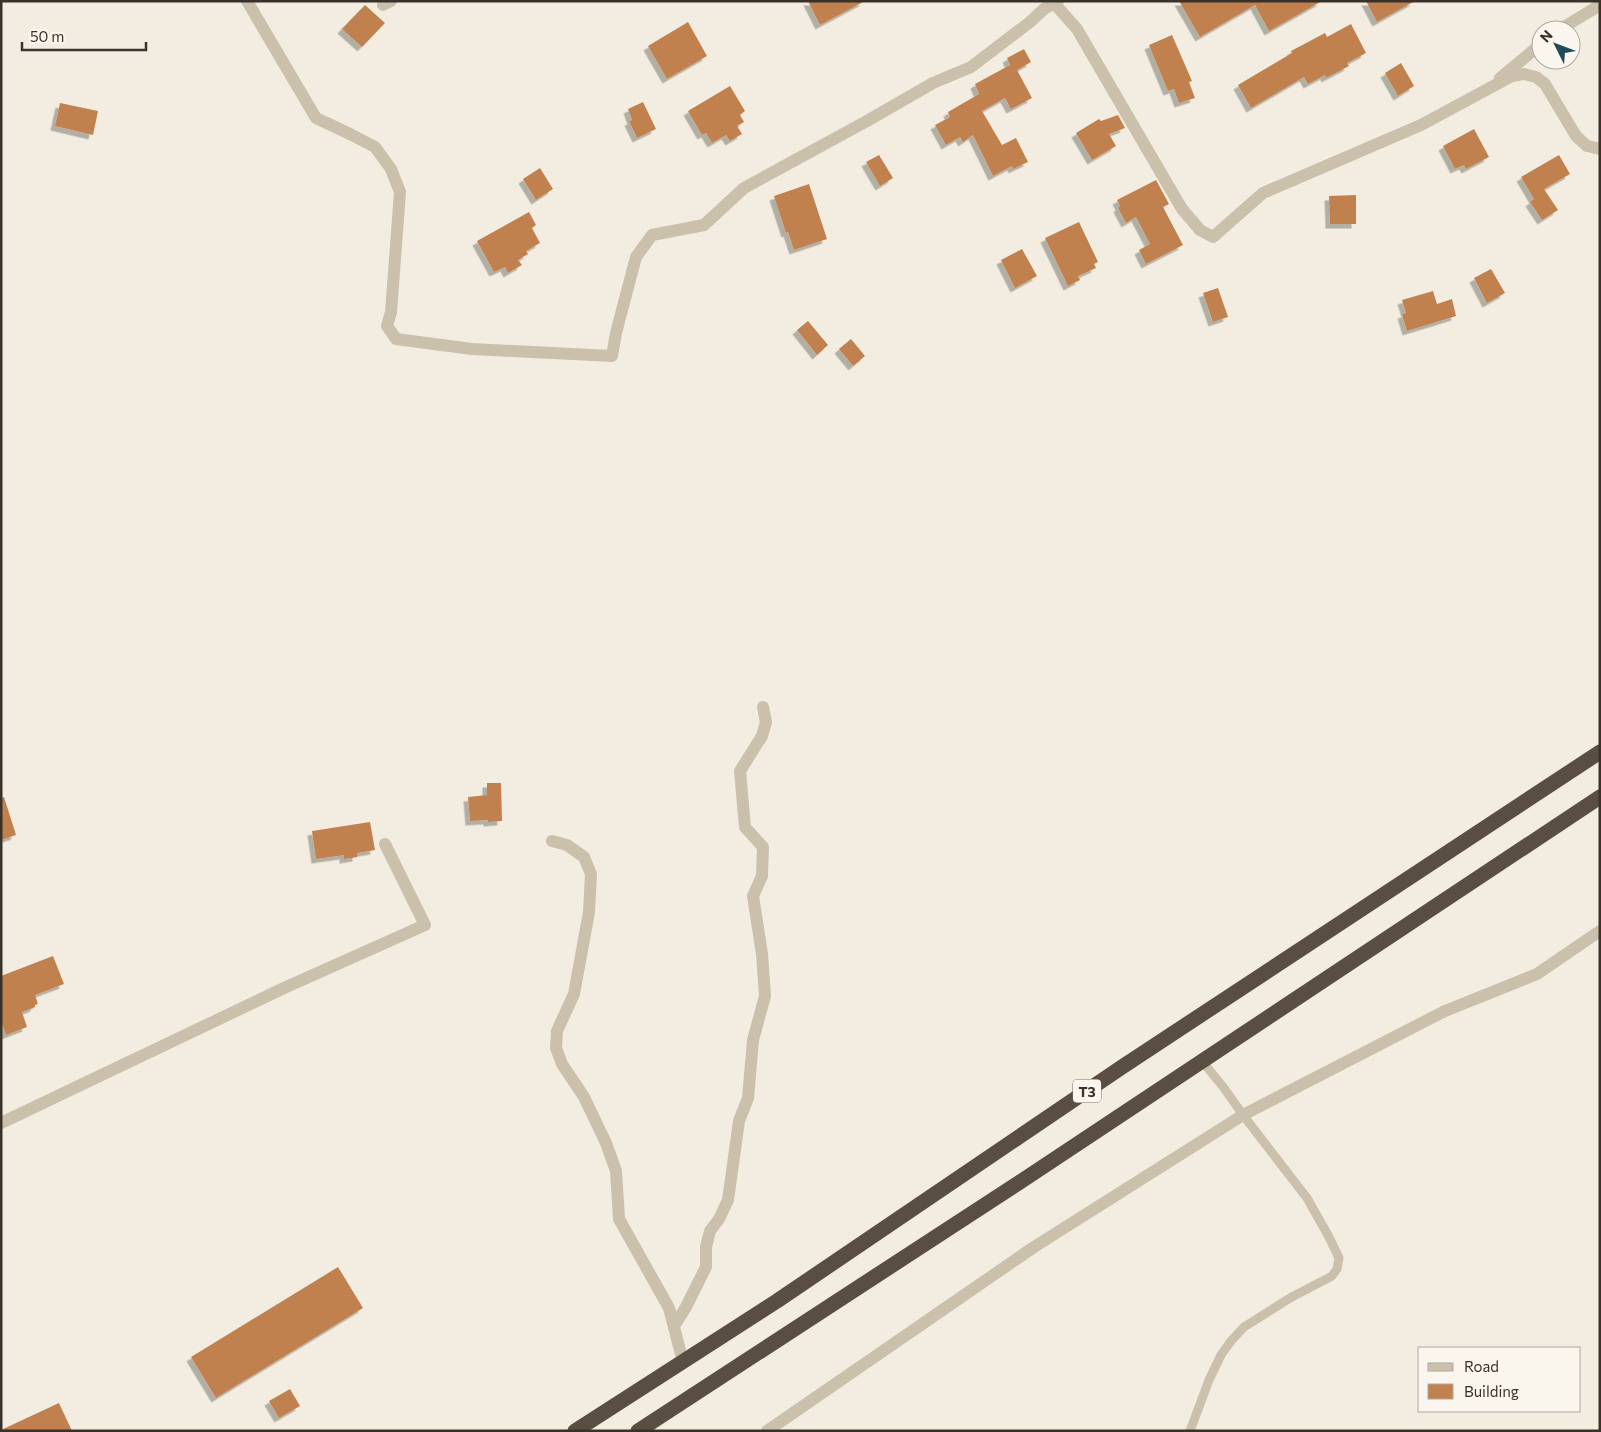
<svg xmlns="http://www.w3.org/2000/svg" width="1601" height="1432" font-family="Commissioner,sans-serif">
<defs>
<filter id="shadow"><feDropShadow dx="-4.5" dy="4.5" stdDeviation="0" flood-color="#0004"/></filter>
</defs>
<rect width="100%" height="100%" fill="#f2ede0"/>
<g fill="#c1814f" filter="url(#shadow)">
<path d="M808,1H865L820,25Z"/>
<path d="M1179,1H1322L1269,31L1255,5L1200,37Z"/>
<path d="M1366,1H1415L1377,22Z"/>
<path d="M365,5L385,23L362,47L342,29Z"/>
<path d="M688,22L707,56L667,79L648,46Z"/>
<path d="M1351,24L1366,53L1347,63L1349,66L1326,78L1325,75L1308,84L1304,77L1251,108L1238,85L1292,53L1291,51L1325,33L1327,37Z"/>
<path d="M1172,35L1192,81L1189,82L1195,98L1179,103L1174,89L1168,91L1149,45Z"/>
<path d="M1024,49L1031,62L1017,70L1032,98L1011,109L1005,98L982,111L1002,145L1016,138L1028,162L1013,169L1012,166L993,176L973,135L963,142L960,137L946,145L935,125L950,117L948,112L979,94L975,84L1010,65L1007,58Z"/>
<path d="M1401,63L1414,86L1398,96L1385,73Z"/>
<path d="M730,86L745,111L740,115L744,122L737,126L742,134L730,141L726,135L712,143L706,133L702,135L688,111Z"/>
<path d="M643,102L656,129L637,138L629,121L632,120L628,109Z"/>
<path d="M60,103L98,111L93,135L55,126Z"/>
<path d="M1118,115L1125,128L1109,134L1116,146L1092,160L1076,133L1099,119L1101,121Z"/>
<path d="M1474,129L1489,157L1466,169L1464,165L1455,169L1443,146Z"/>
<path d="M879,155L893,178L880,186L866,162Z"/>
<path d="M1559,155L1570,174L1544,189L1558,210L1542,220L1530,202L1534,199L1521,177Z"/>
<path d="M540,168L553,189L536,200L523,179Z"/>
<path d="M1156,180L1169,204L1163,207L1183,245L1146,264L1139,250L1150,244L1136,217L1126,223L1118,208L1120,206L1117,200Z"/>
<path d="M809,184L827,239L794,250L788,232L786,233L774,196Z"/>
<path d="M1356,195V224H1330L1329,196Z"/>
<path d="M529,212L536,225L532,228L540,243L526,251L528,254L518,260L522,265L508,273L505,267L494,272L477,241Z"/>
<path d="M1079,222L1098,262L1094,264L1096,268L1078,276L1080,280L1068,286L1045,238Z"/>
<path d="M1022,249L1037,276L1015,288L1001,260Z"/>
<path d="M1491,269L1505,293L1487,303L1474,278Z"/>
<path d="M1218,288L1228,317L1213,322L1203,293Z"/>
<path d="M1433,291L1437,304L1452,299L1456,316L1407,331L1402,314L1406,313L1402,300Z"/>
<path d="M808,321L828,345L817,355L797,330Z"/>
<path d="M851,339L865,356L853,366L839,349Z"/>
<path d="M487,783H501L502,821L488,822V820L470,821L468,797L487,795Z"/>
<path d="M4,797L16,835L1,840V798Z"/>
<path d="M370,822L375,850L357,853V857L344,859V855L316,859L312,831Z"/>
<path d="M53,956L64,984L35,995L38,1004L35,1005V1007L22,1012L27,1027L6,1035L1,1021V976Z"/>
<path d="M338,1267L363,1308L216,1398L191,1357Z"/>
<path d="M290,1389L300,1406L279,1418L269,1401Z"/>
<path d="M59,1403L72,1431H1V1430Z"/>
</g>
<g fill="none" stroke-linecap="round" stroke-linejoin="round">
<path stroke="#cbc0ac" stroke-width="9" d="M1190,1431L1209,1380L1221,1355L1231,1341L1244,1327L1290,1298L1332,1276L1337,1269L1339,1258L1329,1237L1307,1198L1243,1115L1224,1088L1202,1061"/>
<g stroke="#cbc0ac" stroke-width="12">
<path d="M247,1L316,118L350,134L375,147L391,169L400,192L391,312L387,326L396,339L472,349L612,356L616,333L636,257L652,235L704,225L744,188L867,121L933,83L971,67L1030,22L1044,9L1058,1"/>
<path d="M1052,1L1077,29L1182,209L1200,230L1213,237L1263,193L1421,125L1512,76L1524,74L1536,77L1545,84L1576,136L1587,146L1600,149"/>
<path d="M383,5L391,1"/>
<path d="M1559,30L1600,5"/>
<path d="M1500,78L1541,44"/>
<path d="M552,841L567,845L584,857L591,874L589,912L574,994L557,1031L556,1048L562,1064L584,1097L606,1143L616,1171L619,1219L669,1308L683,1362"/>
<path d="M1,1123L284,988L425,925L385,844"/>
<path d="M674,1326L686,1307L706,1267V1247L710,1231L719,1219L728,1200L739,1121L748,1098L753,1040L765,996L762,954L753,896L762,876L763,847L745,827L740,771L762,736L766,722L763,707"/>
<path d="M767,1431L1034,1247L1243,1115L1445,1011L1537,974L1600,931"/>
</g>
<g stroke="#5a4e42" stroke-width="15">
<path d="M575,1431L777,1301L1122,1067L1600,752"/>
<path d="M638,1431L1020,1182L1600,797"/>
</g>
</g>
<g text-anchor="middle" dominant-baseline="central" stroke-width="5" stroke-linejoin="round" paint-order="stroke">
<rect fill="#faf6ed" stroke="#736d65" stroke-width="1" x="1073" y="1079.5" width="28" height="23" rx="4"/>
<g font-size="14" font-weight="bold" fill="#39322b">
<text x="1087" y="1091">T3</text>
</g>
</g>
<rect width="1601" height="1432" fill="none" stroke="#39322b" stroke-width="5"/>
<rect x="1418" y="1347" width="162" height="65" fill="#faf6ed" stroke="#ada89f"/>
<rect x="1428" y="1363" width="25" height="8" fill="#cbc0ac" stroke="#ada89f"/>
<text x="1464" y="1372" font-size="15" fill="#39322b">Road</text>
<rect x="1428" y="1384" width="25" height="15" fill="#c1814f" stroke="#ada89f"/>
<text x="1464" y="1397" font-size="15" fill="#39322b">Building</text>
<g transform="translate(1556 45) rotate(312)"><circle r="24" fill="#faf6ed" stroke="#ada89f"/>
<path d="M0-4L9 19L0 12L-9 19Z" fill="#214b59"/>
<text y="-8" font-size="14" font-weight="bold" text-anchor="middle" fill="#39322b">N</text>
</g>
<path d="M22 42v8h124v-8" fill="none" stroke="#39322b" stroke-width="2.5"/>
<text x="30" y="42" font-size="15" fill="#39322b" stroke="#faf6ed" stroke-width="4" paint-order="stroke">50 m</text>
</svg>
